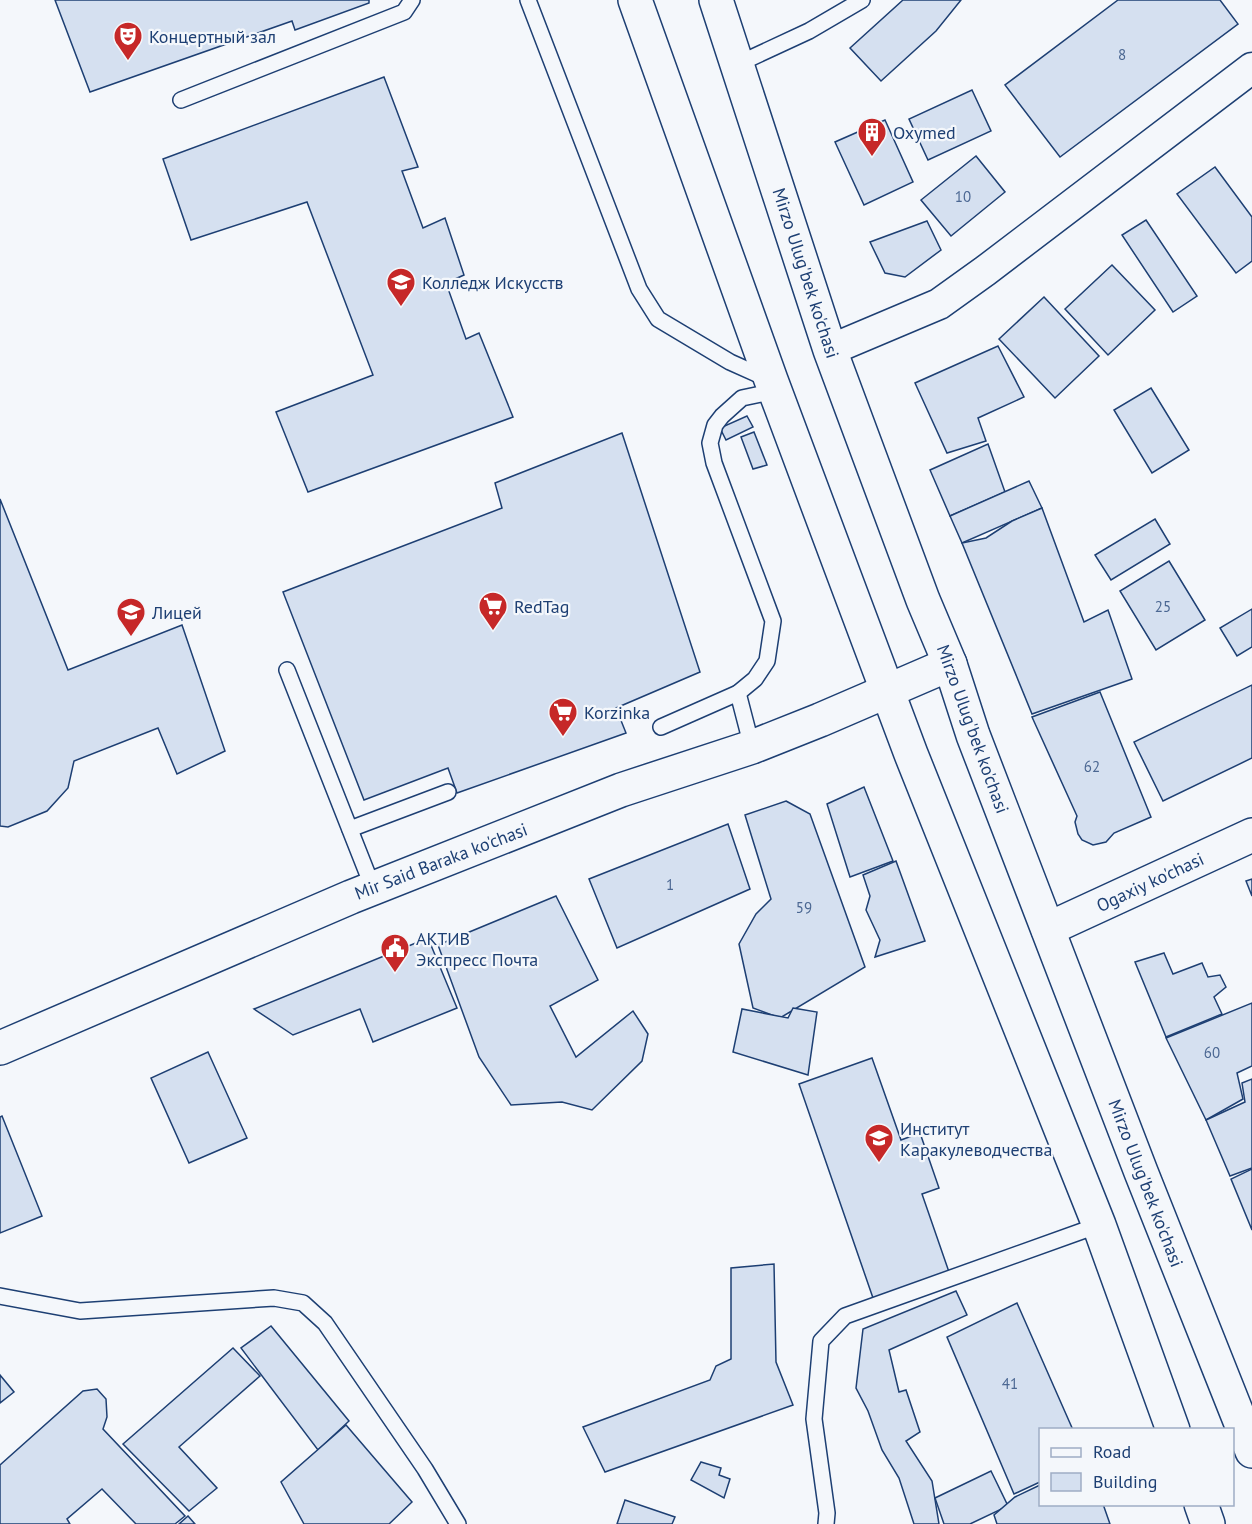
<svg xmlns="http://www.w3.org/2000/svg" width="1252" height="1524" font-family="'PT Sans',sans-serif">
<rect width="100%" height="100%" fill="#f4f7fb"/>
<g fill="#d5e0f0" stroke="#1d3f73" stroke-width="1.5">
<path d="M55,0H369V3L295,30L292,21L90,92Z"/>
<path d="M903,0H961L936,31L881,81L850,48Z"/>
<path d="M1118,0H1220L1238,24L1060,157L1005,85Z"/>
<path d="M384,77L418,167L402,171L423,228L445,218L464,275L446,283L466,339L479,333L513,417L308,492L276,412L373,375L307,202L191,240L163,159Z"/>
<path d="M972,90L991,131L928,160L909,119Z"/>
<path d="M885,120L913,182L864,205L835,142Z"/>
<path d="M976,156L1005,192L951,236L921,200Z"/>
<path d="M1215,167L1252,217V261L1236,273L1177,194Z"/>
<path d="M1146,220L1197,296L1173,312L1122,235Z"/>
<path d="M927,221L941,250L905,277L885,273L870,242Z"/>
<path d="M1112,265L1155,310L1108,355L1065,309Z"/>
<path d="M1044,297L1099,356L1055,398L999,339Z"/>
<path d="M998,346L1024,397L978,418L986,441L947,453L915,383Z"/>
<path d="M1151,388L1189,450L1152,473L1114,410Z"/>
<path d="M747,416L753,427L726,440L720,428Z"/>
<path d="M754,432L767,465L753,469L741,437Z"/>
<path d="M622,433L700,672L616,708L626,733L457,793L448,768L364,800L283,592L502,508L495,483Z"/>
<path d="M988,444L1005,492L950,516L930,470Z"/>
<path d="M1029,481L1042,508L962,543L950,516Z"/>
<path d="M0,499L68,670L182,625L225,751L177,774L158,728L74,761L68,788L47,811L8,827L0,826Z"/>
<path d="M1042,508L1084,622L1108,610L1132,679L1032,714L962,543L986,538L1012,521Z"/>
<path d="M1155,519L1170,544L1111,580L1095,555Z"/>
<path d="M1169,561L1205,620L1156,650L1120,591Z"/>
<path d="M1252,609V647L1237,656L1220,628Z"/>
<path d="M1252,685V758L1163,801L1134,742Z"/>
<path d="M1100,692L1151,817L1114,833L1106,842L1093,845L1082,840L1078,834L1075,822L1077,816L1032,717Z"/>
<path d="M864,787L893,861L850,877L827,804Z"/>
<path d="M786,801L810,814L865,967L780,1018L753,1008L739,944L756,914L771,899L745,815Z"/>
<path d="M728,824L750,889L617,948L589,879Z"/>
<path d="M896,861L925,941L875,957L880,940L866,910L870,896L863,875Z"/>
<path d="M1252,879V896L1246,881Z"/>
<path d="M556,896L598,980L550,1006L576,1057L633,1011L648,1034L642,1061L592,1110L562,1102L511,1105L479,1057L438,945Z"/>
<path d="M428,938L457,1008L373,1042L360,1009L293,1035L254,1009Z"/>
<path d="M1164,953L1173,974L1202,963L1208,977L1220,975L1226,987L1214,997L1222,1014L1166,1037L1135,962Z"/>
<path d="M1252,1003V1066L1237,1073L1243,1099L1206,1120L1166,1038Z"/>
<path d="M793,1008L817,1012L808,1075L733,1052L742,1009L788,1018Z"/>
<path d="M208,1052L247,1138L189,1163L151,1078Z"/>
<path d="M872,1058L901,1140L920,1133L939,1188L922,1194L949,1272L873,1298L799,1084Z"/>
<path d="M1252,1079V1168L1230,1176L1206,1120L1245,1102L1242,1083Z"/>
<path d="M2,1116L42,1216L0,1233V1117Z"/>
<path d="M1252,1169V1230L1231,1179Z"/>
<path d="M774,1264L776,1362L793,1405L605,1472L583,1427L710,1380L716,1366L731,1359V1268Z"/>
<path d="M956,1291L967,1315L889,1350L899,1392L906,1390L920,1432L906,1441L932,1481L939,1524H914L899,1478L882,1450L868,1411L856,1388L863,1329Z"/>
<path d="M1017,1303L1073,1430H1040V1482L1014,1494L947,1337Z"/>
<path d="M271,1326L349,1421L318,1450L241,1348Z"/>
<path d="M233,1348L260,1376L179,1447L217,1488L189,1511L123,1444Z"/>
<path d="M0,1375L14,1392L0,1403Z"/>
<path d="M97,1389L106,1399L107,1417L103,1429L185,1516L175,1524H136L102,1489L67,1519L70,1524H0V1465L83,1391Z"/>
<path d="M346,1425L412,1502L389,1524H304L281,1482Z"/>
<path d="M701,1462L721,1468L719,1475L730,1479L724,1498L691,1480Z"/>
<path d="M991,1471L1008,1506L970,1524H944L935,1498Z"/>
<path d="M1040,1485V1504H1103L1110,1524H997L994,1515L1015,1497Z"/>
<path d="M625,1500L675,1517L672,1524H617Z"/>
<path d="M188,1516L195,1524H179Z"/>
</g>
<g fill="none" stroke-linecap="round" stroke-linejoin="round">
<g stroke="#1d3f73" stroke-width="18">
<g id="service">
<path d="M528,0L639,289L658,319L730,362L768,379"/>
<path d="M738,64L809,31L862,0"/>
<path d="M181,100L404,12L412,0"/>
<path d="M287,670L373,888"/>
<path d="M738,693L752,747"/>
<path d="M661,727L738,693L755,679L767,661L773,621L714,463L710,443L715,425L722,416L742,398L775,391"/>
<path d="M350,829L448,792"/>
<path d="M0,1296L80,1311L274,1298L303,1303L325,1323L425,1469L458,1524"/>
<path d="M826,1524L827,1513L814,1419L821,1341L845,1316L1099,1225"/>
</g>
</g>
<g stroke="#1d3f73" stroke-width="33">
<path id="minor" d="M830,350L939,304L985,271L1252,68"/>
</g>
<g stroke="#1d3f73" stroke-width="36">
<g id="tertiary">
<path d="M1048,929L1252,835"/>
<path d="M0,1048L351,897L621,790L752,747L820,720L950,664"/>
</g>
</g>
<g stroke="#1d3f73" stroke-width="36">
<g id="primary">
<path d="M635,0L771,380L842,570L911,754L1099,1225L1173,1430"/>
<path d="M716,0L830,350L923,600L950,664L973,735L1141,1172L1252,1451"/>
<path d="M1201,1504L1208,1524"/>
</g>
</g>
<use href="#service" stroke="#f4f7fb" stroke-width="15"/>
<use href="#minor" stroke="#f4f7fb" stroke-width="30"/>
<use href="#tertiary" stroke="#f4f7fb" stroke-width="33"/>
<use href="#primary" stroke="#f4f7fb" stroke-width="33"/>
</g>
<defs>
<g id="theatre-pin" transform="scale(1.5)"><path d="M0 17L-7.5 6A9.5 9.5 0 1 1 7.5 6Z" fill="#c62828" stroke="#f4f7fb"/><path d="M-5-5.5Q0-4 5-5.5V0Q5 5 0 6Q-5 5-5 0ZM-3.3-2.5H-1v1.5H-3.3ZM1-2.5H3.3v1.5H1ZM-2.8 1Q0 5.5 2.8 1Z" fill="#fff"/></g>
<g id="building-pin" transform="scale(1.5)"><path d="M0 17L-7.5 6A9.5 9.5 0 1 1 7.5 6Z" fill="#c62828" stroke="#f4f7fb"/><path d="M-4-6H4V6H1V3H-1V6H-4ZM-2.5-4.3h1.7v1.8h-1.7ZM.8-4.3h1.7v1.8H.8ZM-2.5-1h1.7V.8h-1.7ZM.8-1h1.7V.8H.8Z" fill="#fff"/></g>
<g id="university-pin" transform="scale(1.5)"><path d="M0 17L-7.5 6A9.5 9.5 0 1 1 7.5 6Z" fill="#c62828" stroke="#f4f7fb"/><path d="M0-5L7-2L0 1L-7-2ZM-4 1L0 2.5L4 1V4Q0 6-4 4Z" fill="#fff"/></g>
<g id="supermarket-pin" transform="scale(1.5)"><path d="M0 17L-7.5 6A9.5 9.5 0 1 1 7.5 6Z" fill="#c62828" stroke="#f4f7fb"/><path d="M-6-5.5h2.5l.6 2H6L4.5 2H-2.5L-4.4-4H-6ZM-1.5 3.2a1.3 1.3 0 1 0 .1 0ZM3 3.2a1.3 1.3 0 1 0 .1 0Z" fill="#fff"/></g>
<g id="civic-pin" transform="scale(1.5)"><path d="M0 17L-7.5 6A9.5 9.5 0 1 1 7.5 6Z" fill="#c62828" stroke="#f4f7fb"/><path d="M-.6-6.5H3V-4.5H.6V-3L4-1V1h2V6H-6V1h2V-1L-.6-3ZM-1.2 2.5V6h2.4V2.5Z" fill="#fff"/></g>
</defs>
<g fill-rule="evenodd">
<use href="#theatre-pin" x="128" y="36"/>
<use href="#building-pin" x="872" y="132"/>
<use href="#university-pin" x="401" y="282"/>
<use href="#supermarket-pin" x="493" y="606"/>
<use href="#university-pin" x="131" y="612"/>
<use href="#supermarket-pin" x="563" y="712"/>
<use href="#civic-pin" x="395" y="948"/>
<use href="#university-pin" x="879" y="1138"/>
</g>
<g text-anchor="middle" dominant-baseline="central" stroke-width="4.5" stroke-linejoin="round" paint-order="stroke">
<g font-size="15" fill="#4b6792">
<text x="1122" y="54">8</text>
<text x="963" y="196">10</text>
<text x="1163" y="606">25</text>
<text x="1092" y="766">62</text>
<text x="670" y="884">1</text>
<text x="804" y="907">59</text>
<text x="1212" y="1052">60</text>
<text x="1010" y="1383">41</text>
</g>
<g font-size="18" fill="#1d3f73" stroke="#f4f7fb" text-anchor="start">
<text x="149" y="36">Концертный зал</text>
<text x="893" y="132">Oxymed</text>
<text x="422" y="282">Колледж Искусств</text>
<text x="514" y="606">RedTag</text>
<text x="152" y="612">Лицей</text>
<text x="584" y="712">Korzinka</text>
<text x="416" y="938">АКТИВ<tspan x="416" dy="21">Экспресс Почта</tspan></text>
<text x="900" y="1128">Институт<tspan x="900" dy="21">Каракулеводчества</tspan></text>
</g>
<g font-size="18" fill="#1d3f73" stroke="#f4f7fb">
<text transform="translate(806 273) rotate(72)">Mirzo Ulug'bek ko'chasi</text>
<text transform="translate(973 729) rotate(70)">Mirzo Ulug'bek ko'chasi</text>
<text transform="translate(441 861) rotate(-21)">Mir Said Baraka ko'chasi</text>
<text transform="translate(1150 882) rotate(-25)">Ogaxiy ko'chasi</text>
<text transform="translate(1146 1183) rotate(69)">Mirzo Ulug'bek ko'chasi</text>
</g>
</g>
<rect x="1039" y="1428" width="195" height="78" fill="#f4f7fb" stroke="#9eadc5" stroke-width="1.5"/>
<rect x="1051" y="1448" width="30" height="9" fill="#f4f7fb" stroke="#9eadc5" stroke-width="1.5"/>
<text x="1093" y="1458" font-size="18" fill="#1d3f73">Road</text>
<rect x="1051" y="1473" width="30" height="18" fill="#d5e0f0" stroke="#9eadc5" stroke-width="1.5"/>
<text x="1093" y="1488" font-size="18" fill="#1d3f73">Building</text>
</svg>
